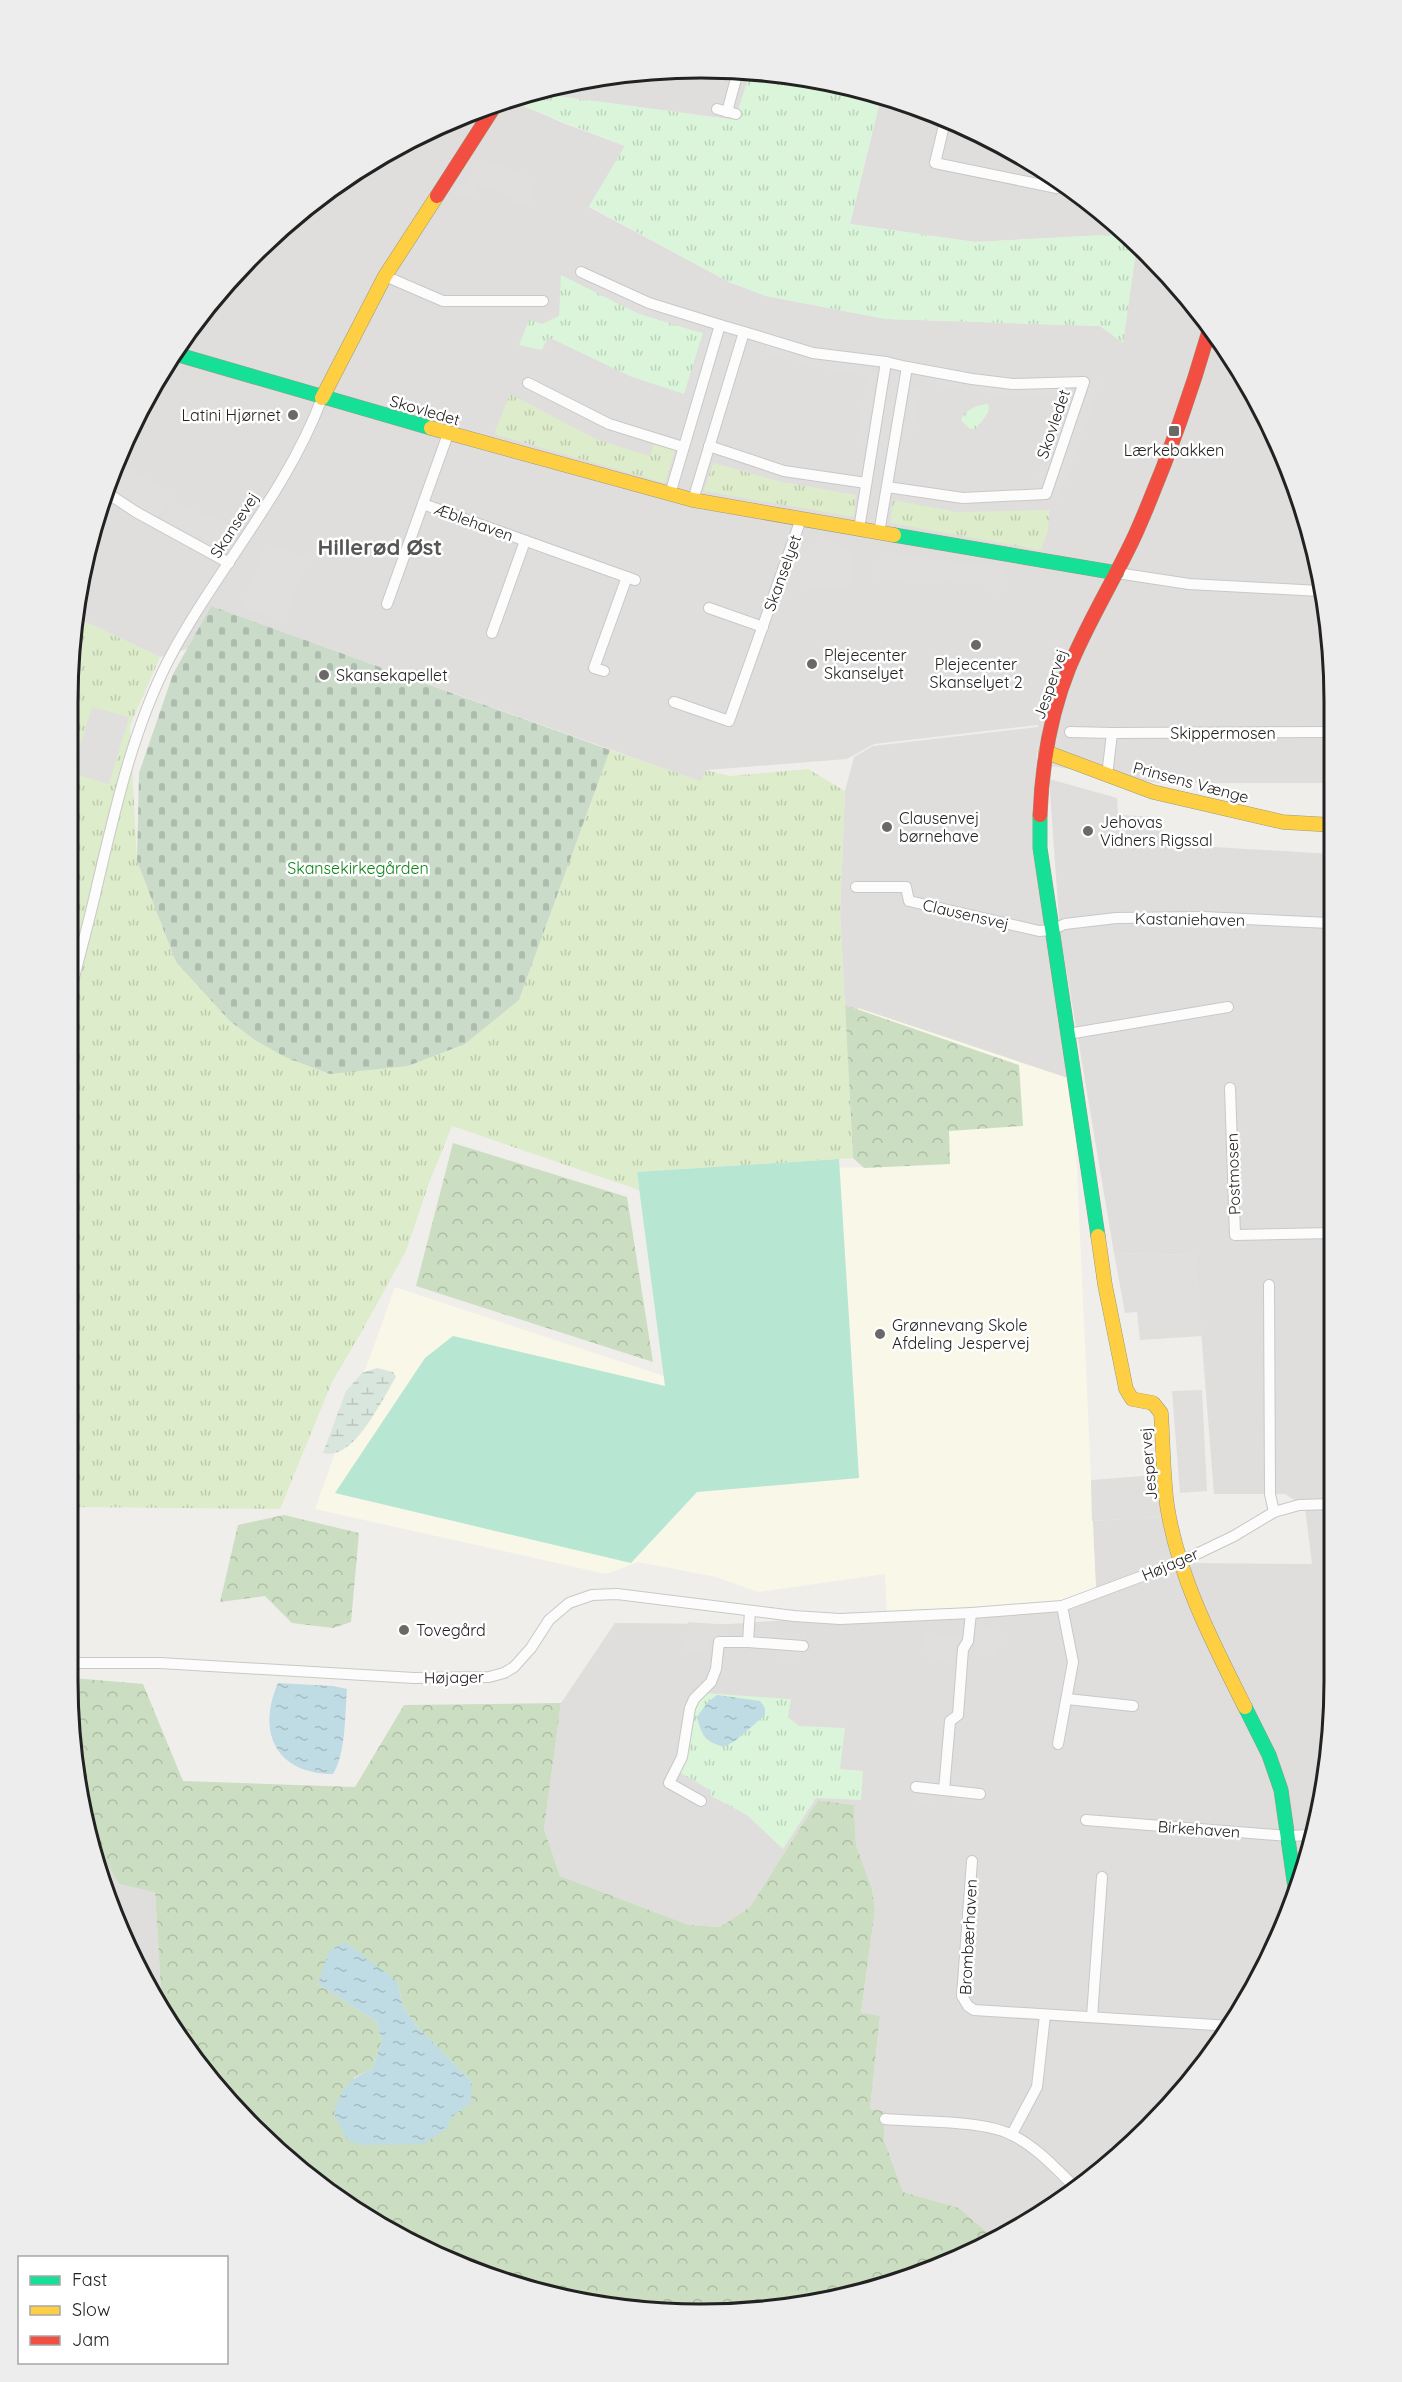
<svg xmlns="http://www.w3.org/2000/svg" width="1402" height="2382" font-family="Quicksand,sans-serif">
<defs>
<pattern id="grass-tufts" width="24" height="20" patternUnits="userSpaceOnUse" patternTransform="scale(1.5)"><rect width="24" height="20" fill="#ddeccb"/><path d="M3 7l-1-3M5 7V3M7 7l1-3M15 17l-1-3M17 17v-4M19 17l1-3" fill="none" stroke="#bdcaae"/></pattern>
<pattern id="forest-crowns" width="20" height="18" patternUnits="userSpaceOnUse" patternTransform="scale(1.5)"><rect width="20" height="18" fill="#cbdec1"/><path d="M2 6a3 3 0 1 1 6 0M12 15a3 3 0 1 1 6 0" fill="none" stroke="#aebea6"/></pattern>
<pattern id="wetland-marsh" width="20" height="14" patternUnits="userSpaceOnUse" patternTransform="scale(1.5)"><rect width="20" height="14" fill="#d9e6de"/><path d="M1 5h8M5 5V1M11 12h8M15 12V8" fill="none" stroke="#bac5be"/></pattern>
<pattern id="cemetery-stones" width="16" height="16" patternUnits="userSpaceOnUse" patternTransform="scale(1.5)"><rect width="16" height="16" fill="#cadbca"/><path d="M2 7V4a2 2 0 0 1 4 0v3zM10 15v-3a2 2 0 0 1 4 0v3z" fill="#adbcad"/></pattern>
<pattern id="park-tufts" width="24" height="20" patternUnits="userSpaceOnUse" patternTransform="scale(1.5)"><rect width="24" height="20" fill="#daf5da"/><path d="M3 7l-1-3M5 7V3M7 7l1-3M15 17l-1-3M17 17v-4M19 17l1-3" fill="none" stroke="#bbd2bb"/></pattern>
<pattern id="water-ripples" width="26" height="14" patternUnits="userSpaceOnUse" patternTransform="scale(1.5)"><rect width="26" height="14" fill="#bfdbe3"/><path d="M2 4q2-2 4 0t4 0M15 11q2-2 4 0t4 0" fill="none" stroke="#a4bcc2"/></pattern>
</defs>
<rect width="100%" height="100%" fill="#f0eeeb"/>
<g fill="#dfdedc">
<path d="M701,68L750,72L736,120L534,93L577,80Z"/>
<path d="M881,97L943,116L1053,174L1126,234L975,242L850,224Z"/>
<path d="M510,100L563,123L625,146L589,207L729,282L766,296L886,319L1100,326L1123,342L1137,244L1149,253L1249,384L1301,498L1333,659V783H1159L1038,764V743L1035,789L1067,1079L1019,1065L845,1005L840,912L845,791L854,757L873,746L1038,727V725L874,744L847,759L706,770L701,782L211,606L187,649L160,657L77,618L101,497L174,349L253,253L349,174L458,116Z"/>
<path d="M1049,779L1117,798L1118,815L1162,817L1163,844L1333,854V1723L1301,1884L1228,2033L1118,2158L1018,2229L996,2240L959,2208L903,2192L884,2140V2111L870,2109L880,2017L861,2014L875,1910L872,1889L856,1845L854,1805L818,1800L750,1907L720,1927L689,1925L560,1876L544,1829L561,1703L615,1623L729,1624L887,1613L1096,1589L1092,1521L1163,1517L1194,1563L1312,1564L1305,1507L1285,1494H1214L1195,1255L1114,1253L1060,932Z"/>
<path d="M91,1843L97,1847L119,1884L155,1891L162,2008L133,1961L101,1884Z"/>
</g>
<path fill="#f8f7e8" d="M858,1008L1068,1078L1075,1126L1096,1589L1064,1601L1041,1604L887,1613L885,1574L758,1592L716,1577L638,1562L606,1574L315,1509L395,1287L679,1381L668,1172L867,1167Z"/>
<g fill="url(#grass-tufts)">
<path d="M510,394L598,440L650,456L654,444L675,450L665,483L494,434Z"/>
<path d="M713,463L782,482L856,495L854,517L704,491Z"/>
<path d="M893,500L957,512L1050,510L1048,530L1041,550L890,523Z"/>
<path d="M77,618L160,657L130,726L137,861L176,962L408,1066L465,1044L519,1000L610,750L701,781L706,770L730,776L808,769L845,791L840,912L853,1158L637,1172L639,1190L452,1126L429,1183L406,1251L362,1331L332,1382L280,1509L72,1507L69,659Z"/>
</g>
<g fill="url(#forest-crowns)" fill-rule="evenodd">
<path d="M845,1005L1019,1065L1023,1126L949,1131L950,1164L864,1168L853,1158Z"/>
<path d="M453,1143L627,1197L653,1362L416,1286Z"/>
<path d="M284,1515L359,1533L351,1622L333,1628L292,1623L265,1596L220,1602L238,1525Z"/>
<path d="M73,1678L143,1684L183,1781L355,1787L404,1705L561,1703L544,1829L560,1876L689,1925L720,1927L750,1907L818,1800L854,1805L856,1845L872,1889L875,1910L861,2013L880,2016L870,2109L884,2111V2140L903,2192L959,2208L996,2240L943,2266L825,2302L742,2313L619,2309L537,2293L421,2249L349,2208L253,2129L198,2066L162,2008L155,1892L119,1884L97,1847L91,1843L73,1764ZM397,1981L403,2006L415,2024L472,2082L450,2118L353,2078L373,2068L382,2040L376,2021L318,1984Z"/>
</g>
<path fill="url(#wetland-marsh)" d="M377,1368L393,1372L396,1377C382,1399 354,1462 323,1453L346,1391L362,1373Z"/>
<path fill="url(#cemetery-stones)" d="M211,606L610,750L519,1000L465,1044L408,1066L330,1074L285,1057L255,1040L230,1021L176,962L137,861L139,773L173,674Z"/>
<g fill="url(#park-tufts)">
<path d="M750,72L785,81L787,76L824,80L881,97L850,224L975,242L1126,234L1137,244L1123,343L1100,326L886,319L766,296L729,282L589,206L625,146L510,101L534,93L735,120Z"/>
<path d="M561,275L637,313L703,333L684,394L632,377L548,337L542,350L519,345L529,320L542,324L559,316Z"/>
<path d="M987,404L989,405L988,413L976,429H970L961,420C965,409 976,406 987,404Z"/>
<path d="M704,1693L791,1699L788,1717L799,1726L845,1728L840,1769L863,1771L861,1800L816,1798L783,1849L747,1815L711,1796L710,1790L679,1772L694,1708Z"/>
</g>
<path fill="#b7e6d2" d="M839,1159L859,1478L697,1492L631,1563L335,1493L425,1358L453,1336L665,1386L637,1172Z"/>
<g fill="#e0dfde">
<path d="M483,159L536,179L528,206L510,200L511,196L478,185L474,198L455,197Z"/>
<path d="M594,282L701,324L698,332L637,313L590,289Z"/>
<path d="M706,330L713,332L694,394L686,392Z"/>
<path d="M723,331L738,336L694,479L679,474Z"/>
<path d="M767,345L813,359L859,365L857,374L810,366L764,353Z"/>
<path d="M868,371L876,372L864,448L856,446Z"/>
<path d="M887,374L902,376L889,460L874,457Z"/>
<path d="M928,376L1060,387V395H1002L927,383Z"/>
<path d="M1092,378H1099L1093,405L1060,498L1051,495Z"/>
<path d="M912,386L920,387L913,434L905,432Z"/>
<path d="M1068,395L1076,398L1044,483L1037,480Z"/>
<path d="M123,463L172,495L157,518L108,486Z"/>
<path d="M172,502L228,523L220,544L164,522Z"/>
<path d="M827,541L845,548L851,555L855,573L847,590H806L801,582L798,573L803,554L809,547Z"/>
<path d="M266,543L307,558L284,622L243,607Z"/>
<path d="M880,553L927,556V566L951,568L952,562L1003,566L1001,593H992L993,585L941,582L940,585L878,580Z"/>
<path d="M92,707L129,717L109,784L72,773Z"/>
<path d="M1114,1253L1195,1255L1202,1336L1140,1340L1137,1312L1125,1313Z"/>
<path d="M1202,1390L1207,1491L1180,1493L1172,1391Z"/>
<path d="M1156,1475L1163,1517L1092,1521L1091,1480Z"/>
<path d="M688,1622L728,1625L726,1639L710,1637L708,1652L685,1650Z"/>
<path d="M980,1628L1003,1631L1001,1648H994V1656L978,1654L977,1646H969L966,1653H952L950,1662L932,1661L933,1653L924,1652L925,1633L960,1635L959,1644L963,1636L978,1637Z"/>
<path d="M759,1630L807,1633L805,1653L798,1652L797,1658L778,1657L779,1646L758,1644Z"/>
<path d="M919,1775L936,1777V1785L956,1787L957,1779L976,1780L975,1787L982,1789L981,1806L955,1805V1796L935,1794L934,1803L913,1801L914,1782L919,1783Z"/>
</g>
<g fill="url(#water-ripples)">
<path d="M278,1683L333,1686L347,1689C345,1713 346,1754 333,1774C277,1774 256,1733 278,1683Z"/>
<path d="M717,1695L760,1701L765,1708V1715L735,1741L724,1747C704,1741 702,1736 697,1717L707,1703Z"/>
<path d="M345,1942L397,1981L403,2006L415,2024L472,2082L471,2103L450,2118L448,2128L423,2144L362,2145L347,2140L334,2114C340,2088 349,2080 373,2068L382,2040L376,2021L318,1984L329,1951Z"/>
</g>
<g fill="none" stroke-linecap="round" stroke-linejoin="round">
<g stroke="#c9c8c7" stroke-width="12">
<g id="street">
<path d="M717,109L736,114"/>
<path d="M727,112L738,71"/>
<path d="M946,117L935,163L1057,188L1059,179"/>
<path d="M581,272L649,303L720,325"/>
<path d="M385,276L443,301H543"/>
<path d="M744,332L813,353L886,362"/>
<path d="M528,383L609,424L683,447"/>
<path d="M709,446L784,471L866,483"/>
<path d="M887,487L963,498L1046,494L1084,382L1013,384L972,379L907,367"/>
<path d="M104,491L136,512L229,563"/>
<path d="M670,494L720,325L744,332L693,500"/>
<path d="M423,504L635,580"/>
<path d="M859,529L886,362L907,367L879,533"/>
<path d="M1117,573L1189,584L1320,591"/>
<path d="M387,604L448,434"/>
<path d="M709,608L763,627"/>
<path d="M492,633L525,541"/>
<path d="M604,671L594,668L627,577"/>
<path d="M674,702L729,721L801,519"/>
<path d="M1070,732L1112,733"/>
<path d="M1107,776L1112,733L1333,732"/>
<path d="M856,887H906L909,901L1039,931L1051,930L1065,924L1116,918L1203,917L1329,923"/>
<path d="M70,993C79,957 89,922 97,886C115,810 132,732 168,661C215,571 286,494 322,398"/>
<path d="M1068,1034L1228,1007"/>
<path d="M1230,1088L1235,1235L1333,1233"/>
<path d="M1269,1285L1270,1494L1274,1512"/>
<path d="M750,1611L748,1642L803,1646"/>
<path d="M73,1663H160L414,1678L489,1677L504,1673L514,1667L531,1648L549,1620L569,1603L592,1595L617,1594L794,1616L840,1619L971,1613L1062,1606L1180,1562L1234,1536L1274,1512L1299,1505L1333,1504"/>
<path d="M1067,1699L1133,1706"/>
<path d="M1058,1744L1073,1662L1062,1606"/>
<path d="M916,1787L980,1794"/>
<path d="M944,1790L950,1721L958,1715L963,1649L968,1641L971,1613"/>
<path d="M701,1801L669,1783L682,1757L690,1708L694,1699L711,1682L716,1669L719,1642H748"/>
<path d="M1086,1820L1288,1836L1311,1835"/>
<path d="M972,1861L962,1996L968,2006L974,2010L1231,2026"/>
<path d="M1092,2017L1102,1877"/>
<path d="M885,2119C920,2122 983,2120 1012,2135C1037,2147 1056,2169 1076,2188"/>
<path d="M1012,2134L1037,2087L1045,2015"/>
</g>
</g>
<g stroke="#999a82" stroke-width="15">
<g id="fast">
<path d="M172,353L431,428"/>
<path d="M894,535L1117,573"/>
<path d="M1040,815V848L1098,1236"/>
<path d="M1245,1707L1269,1755L1281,1790L1296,1895"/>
</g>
</g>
<g stroke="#999a82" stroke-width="15">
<g id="slow">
<path d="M322,398L385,276L437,196"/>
<path d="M431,428L693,500L894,535"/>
<path d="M1046,752L1153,792L1283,822L1333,825"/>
<path d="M1098,1236L1105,1285L1126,1389L1132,1399L1153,1403L1161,1413C1163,1443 1163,1475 1167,1505C1178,1577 1213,1643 1245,1707"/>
</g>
</g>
<g stroke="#999a82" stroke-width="15">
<g id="jam">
<path d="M437,196L496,104"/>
<path d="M1040,815C1042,765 1050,715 1069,668C1088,621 1115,579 1136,533C1165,467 1189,400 1209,331"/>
</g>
</g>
<use href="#street" stroke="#fdfcfc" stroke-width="10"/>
<use href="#fast" stroke="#16e098" stroke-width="14"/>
<use href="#slow" stroke="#ffcf43" stroke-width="14"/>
<use href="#jam" stroke="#f24e42" stroke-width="14"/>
</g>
<g fill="#6a6968" stroke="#fff" stroke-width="2">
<circle cx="293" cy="415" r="6"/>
<rect x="1168" y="425" width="12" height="12" rx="3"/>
<circle cx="976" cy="645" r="6"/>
<circle cx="812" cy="664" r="6"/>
<circle cx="324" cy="675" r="6"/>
<circle cx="887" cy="827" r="6"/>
<circle cx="1088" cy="831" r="6"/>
<circle cx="880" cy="1334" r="6"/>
<circle cx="404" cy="1630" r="6"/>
</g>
<g text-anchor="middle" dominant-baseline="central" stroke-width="5" stroke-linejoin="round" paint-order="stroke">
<g font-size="16" fill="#222" stroke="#fff">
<text transform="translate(425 410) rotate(16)">Skovledet</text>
<text transform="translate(1053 424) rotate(-71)">Skovledet</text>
<text transform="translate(474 522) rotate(20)">Æblehaven</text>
<text transform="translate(234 525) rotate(-57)">Skansevej</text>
<text transform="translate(782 573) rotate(-70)">Skanselyet</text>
<text transform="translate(1050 684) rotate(-71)">Jespervej</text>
<text x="1223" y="733">Skippermosen</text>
<text transform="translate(1191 782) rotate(15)">Prinsens Vænge</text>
<text transform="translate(966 914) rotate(13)">Clausensvej</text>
<text transform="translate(1190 919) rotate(1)">Kastaniehaven</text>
<text transform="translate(1233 1174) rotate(-92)">Postmosen</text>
<text transform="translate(1148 1464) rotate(-95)">Jespervej</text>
<text transform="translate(1170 1564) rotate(-23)">Højager</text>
<text transform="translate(454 1677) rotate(-1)">Højager</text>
<text transform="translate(1199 1829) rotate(4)">Birkehaven</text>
<text transform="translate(968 1937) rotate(-87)">Brombærhaven</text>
</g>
<g font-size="16" fill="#222" stroke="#fff" text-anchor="start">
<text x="281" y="415" text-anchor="end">Latini Hjørnet</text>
<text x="1174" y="450" text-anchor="middle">Lærkebakken</text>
<text x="824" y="655">Plejecenter<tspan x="824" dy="18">Skanselyet</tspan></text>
<text x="976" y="664" text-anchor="middle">Plejecenter<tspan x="976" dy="18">Skanselyet 2</tspan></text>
<text x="336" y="675">Skansekapellet</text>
<text x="899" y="818">Clausenvej<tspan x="899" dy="18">børnehave</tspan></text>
<text x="1100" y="822">Jehovas<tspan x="1100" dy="18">Vidners Rigssal</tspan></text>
<text x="892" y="1325">Grønnevang Skole<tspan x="892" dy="18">Afdeling Jespervej</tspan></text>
<text x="416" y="1630">Tovegård</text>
</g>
<g font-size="16" fill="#0c8416" stroke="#fff">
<text x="358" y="868">Skansekirkegården</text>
</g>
<g font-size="22" font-weight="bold" fill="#555" stroke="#fff">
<text x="380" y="547">Hillerød Øst</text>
</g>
</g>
<path d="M0 0H1402V2382H0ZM701 78H701A623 623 0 0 1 1324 701V1681A623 623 0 0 1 701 2304H701A623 623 0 0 1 78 1681V701A623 623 0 0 1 701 78Z" fill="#ededed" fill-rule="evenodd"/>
<path fill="none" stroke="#222" stroke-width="3" d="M701 78H701A623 623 0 0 1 1324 701V1681A623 623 0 0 1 701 2304H701A623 623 0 0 1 78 1681V701A623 623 0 0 1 701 78Z"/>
<rect x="18" y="2256" width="210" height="108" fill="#ffffff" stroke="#a7a7a7" stroke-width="1.5"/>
<rect x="30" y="2276" width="30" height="9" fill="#16e098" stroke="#a7a7a7" stroke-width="1.5"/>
<text x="72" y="2286" font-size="18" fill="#222222">Fast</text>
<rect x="30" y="2306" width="30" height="9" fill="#ffcf43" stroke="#a7a7a7" stroke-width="1.5"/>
<text x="72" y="2316" font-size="18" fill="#222222">Slow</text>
<rect x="30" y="2336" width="30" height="9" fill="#f24e42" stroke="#a7a7a7" stroke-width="1.5"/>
<text x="72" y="2346" font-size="18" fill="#222222">Jam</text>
</svg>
